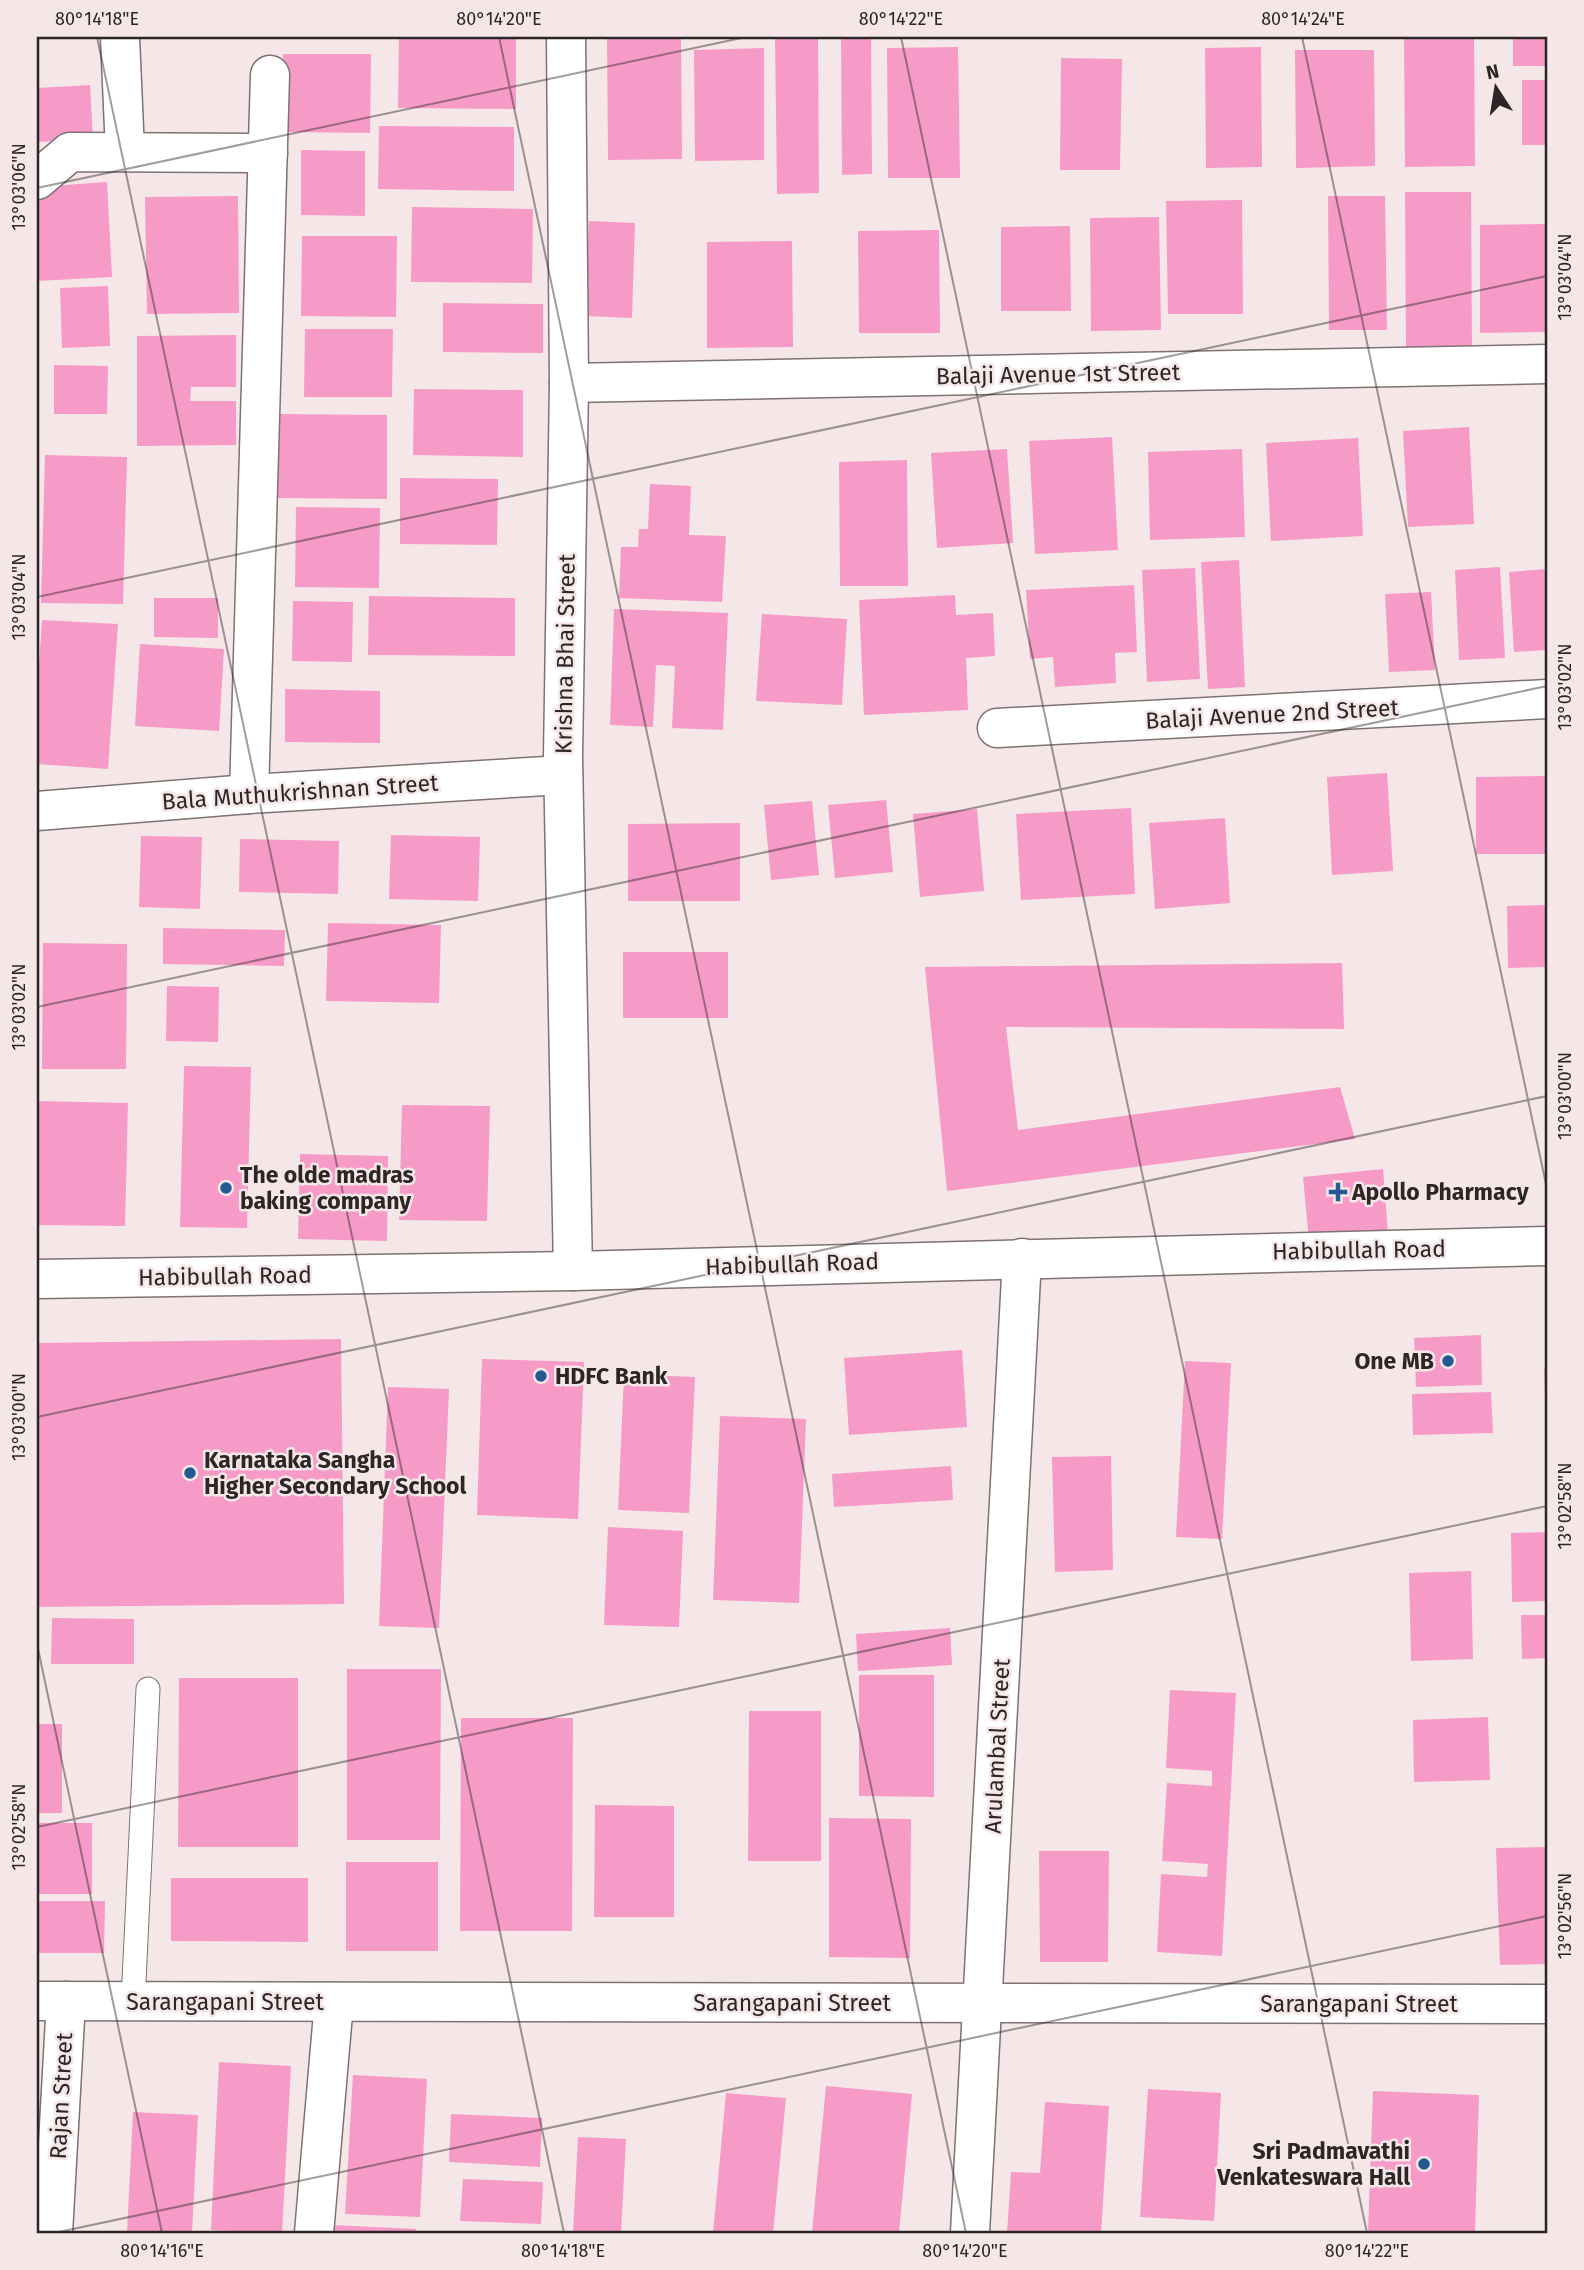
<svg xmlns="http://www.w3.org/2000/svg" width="1584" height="2270" font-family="'Fira Sans',sans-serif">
<rect width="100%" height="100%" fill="#f5e7e7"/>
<g fill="#f69bc7">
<path d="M399,37H516V109L398,108Z"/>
<path d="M607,37H681L682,159L608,160Z"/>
<path d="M775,37H818L819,193L777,194Z"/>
<path d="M1404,37H1474L1475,166L1405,167Z"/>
<rect x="1513" y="37" width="34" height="29"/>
<path d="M841,39H871L872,174L842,175Z"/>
<path d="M958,47L960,178H888L887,48Z"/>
<path d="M1261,47L1262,167L1206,168L1205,48Z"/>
<path d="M764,48V160L695,161L694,50Z"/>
<path d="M1295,50H1374L1375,166L1296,168Z"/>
<path d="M283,54H371L370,133L283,132Z"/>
<path d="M1061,58L1122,59L1120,170H1060Z"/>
<rect x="1522" y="80" width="25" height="65"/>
<path d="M90,85L93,139L38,142L37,88Z"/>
<path d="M379,126L514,127V191L378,189Z"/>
<path d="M301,150L365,151V216L301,215Z"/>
<path d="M107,182L112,277L37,281V187Z"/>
<path d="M1405,192H1471L1472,351H1406Z"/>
<path d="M238,196L239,313L147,314L145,197Z"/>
<path d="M1328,196H1385L1387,330H1329Z"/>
<path d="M1242,200L1243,314H1168L1166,201Z"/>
<path d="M412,207L533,209L532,283L411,282Z"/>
<path d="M1159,217L1161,330L1091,331L1090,218Z"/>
<path d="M589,221L635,223L632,318L585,316Z"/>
<path d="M1546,224L1547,332L1480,333V225Z"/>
<path d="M1070,226L1071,311H1001V227Z"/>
<path d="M939,230L940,333H859L858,231Z"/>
<path d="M302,236H397L396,317L301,316Z"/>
<path d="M792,241L793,347L707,348V242Z"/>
<path d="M108,286L110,346L62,348L60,288Z"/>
<path d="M443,303L543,304V353L443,352Z"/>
<path d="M305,329H393L392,397H304Z"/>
<path d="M236,335V387H191L190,401H236V445L137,446V336Z"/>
<path d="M54,365L108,366L107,414H54Z"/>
<path d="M414,389L523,390V457L413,455Z"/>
<path d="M277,414L387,415V499L276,498Z"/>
<path d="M1469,427L1474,524L1408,527L1403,431Z"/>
<path d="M1112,437L1118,550L1035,554L1029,441Z"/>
<path d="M1358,438L1363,536L1271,541L1266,443Z"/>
<path d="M1007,449L1013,543L937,548L931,453Z"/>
<path d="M1242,449L1245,537L1150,540L1148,452Z"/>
<path d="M45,455L127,457L123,604L41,603Z"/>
<path d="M907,460L908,586H840L839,462Z"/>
<path d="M400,478L498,479L497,545L400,544Z"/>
<path d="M650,484L691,486L689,535L726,536L722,602L619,598L621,547H638L639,529H648Z"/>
<path d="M296,507L380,508L379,588L295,587Z"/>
<path d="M1239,560L1245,687L1208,689L1201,562Z"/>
<path d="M1500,567L1505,658L1459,660L1455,570Z"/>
<path d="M1195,568L1200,679L1147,682L1142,570Z"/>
<path d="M1547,569V650L1514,652L1509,572Z"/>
<path d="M1134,585L1137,652L1115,653L1116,683L1055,687L1053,657L1030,659L1026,590Z"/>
<path d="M1431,592L1435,670L1389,672L1385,594Z"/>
<path d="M955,595L956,615L993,613L995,656L966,658L968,710L864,715L859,600Z"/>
<path d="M369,596L515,598V656L368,655Z"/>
<path d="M154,598H218V638L154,637Z"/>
<path d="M293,601L353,602L352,662L292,661Z"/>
<path d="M614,609L728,613L723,730L672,728L675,666L656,665L653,727L610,725Z"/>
<path d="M762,614L847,619L842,705L756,701Z"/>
<path d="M42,620L118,624L108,769L37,764V695Z"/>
<path d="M140,644L224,649L219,731L135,726Z"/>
<path d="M285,689L380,691V743L285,742Z"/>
<path d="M1387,773L1393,871L1332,875L1327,777Z"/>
<path d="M1547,776V854H1476V777Z"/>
<path d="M886,800L893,872L835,878L828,805Z"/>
<path d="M812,801L819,875L771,880L764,805Z"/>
<path d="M1131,808L1135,894L1021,900L1016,814Z"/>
<path d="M977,809L984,891L920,897L913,814Z"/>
<path d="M1225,818L1230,903L1155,909L1149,823Z"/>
<path d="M740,823V901H628V824Z"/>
<path d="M391,835L480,837L478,901L389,899Z"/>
<path d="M141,836L202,837L200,909L139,907Z"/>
<path d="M240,839L339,841L338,894L239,892Z"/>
<path d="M1547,905V967L1508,968L1507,906Z"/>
<path d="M328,923L441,925L439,1003L326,1001Z"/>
<path d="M163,928L285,930L284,966L163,964Z"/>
<path d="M43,943L127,944L126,1069H42Z"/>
<rect x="623" y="952" width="105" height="66"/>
<path d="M1342,963L1344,1029L1006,1027L1018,1130L1340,1087L1355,1139L947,1191L925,967Z"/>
<path d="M167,986L219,987L218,1042L166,1041Z"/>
<path d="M184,1066L251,1067L247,1228L180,1227Z"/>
<path d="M37,1101L128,1103L125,1226L37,1225Z"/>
<path d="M402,1105L490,1106L487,1221L399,1220Z"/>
<path d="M300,1154L388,1156L387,1241L298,1239Z"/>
<path d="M1383,1169L1388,1234L1309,1241L1303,1177Z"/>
<path d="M1481,1335L1482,1385L1416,1387L1414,1338Z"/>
<path d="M341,1339L344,1604L37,1607V1343Z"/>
<path d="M962,1350L967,1427L849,1435L844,1358Z"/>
<path d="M482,1359L584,1362L578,1519L477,1515Z"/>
<path d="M1185,1361L1231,1363L1222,1539L1176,1537Z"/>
<path d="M1544,1368H1547V1399H1545Z"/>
<path d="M624,1374L695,1377L689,1513L618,1510Z"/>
<path d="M388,1387L449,1389L439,1628L379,1626Z"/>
<path d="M1491,1392L1493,1433L1413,1435L1412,1394Z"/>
<path d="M720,1416L806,1419L799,1603L713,1600Z"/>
<path d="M1111,1456L1113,1570L1055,1572L1052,1457Z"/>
<path d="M951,1466L953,1500L834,1507L832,1474Z"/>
<path d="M608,1527L683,1531L679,1627L604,1625Z"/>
<path d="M1547,1532V1601L1512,1602L1511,1533Z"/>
<path d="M1471,1571L1473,1659L1411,1661L1409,1573Z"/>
<path d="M1521,1615H1547V1658L1522,1659Z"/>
<path d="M52,1618L134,1619V1664H51Z"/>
<path d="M950,1628L952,1665L858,1671L856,1634Z"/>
<path d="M347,1669H441L440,1840H347Z"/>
<path d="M859,1675H934V1797L859,1796Z"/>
<path d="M179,1678H298V1847H178Z"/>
<path d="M1170,1690L1236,1693L1222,1956L1157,1952L1161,1874L1207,1877L1208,1864L1162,1861L1167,1783L1212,1786V1771L1166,1768Z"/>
<path d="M749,1711H821V1861H748Z"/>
<path d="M1488,1717L1490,1780L1414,1782L1413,1720Z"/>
<path d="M461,1718H573L572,1931H460Z"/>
<rect x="37" y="1724" width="25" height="89"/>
<path d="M595,1805L674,1806V1917H594Z"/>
<path d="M829,1818L911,1819L910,1958L829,1957Z"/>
<rect x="37" y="1823" width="55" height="71"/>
<path d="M1547,1847V1964L1500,1965L1496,1848Z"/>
<path d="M1039,1851H1109L1108,1962H1040Z"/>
<rect x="346" y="1862" width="92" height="89"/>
<path d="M171,1878H308V1942L171,1941Z"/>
<path d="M37,1901H105L104,1953H37Z"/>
<path d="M219,2062L291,2066L282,2233L211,2230Z"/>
<path d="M353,2075L427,2079L420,2217L345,2214Z"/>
<path d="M826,2086L912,2094L899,2233L812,2232Z"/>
<path d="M1148,2089L1221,2093L1214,2221L1140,2217Z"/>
<path d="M1373,2091L1479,2095L1475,2233H1368Z"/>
<path d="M726,2093L786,2098L773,2233H713Z"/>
<path d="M1045,2102L1109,2106L1101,2233H1007L1011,2172L1040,2173Z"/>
<path d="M133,2112L198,2115L192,2233H127Z"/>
<path d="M451,2114L542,2118L540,2167L449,2162Z"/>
<path d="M578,2137L626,2139L621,2233H573Z"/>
<path d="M463,2179L543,2182L541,2224L460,2221Z"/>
<path d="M332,2225L416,2229L415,2233H331Z"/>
</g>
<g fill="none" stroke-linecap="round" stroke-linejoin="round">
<g stroke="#7f7273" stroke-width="25">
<path id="service" d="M133,2002L148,1689"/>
</g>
<g stroke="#7f7273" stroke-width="41">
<g id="minor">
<path d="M120,37L125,152"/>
<path d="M566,37L569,383L563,757L573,1271"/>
<path d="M37,180L70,152L268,153"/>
<path d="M569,383L1547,364"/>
<path d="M997,728L1547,699"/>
<path d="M249,794L270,75"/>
<path d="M37,811L249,794L563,775"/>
<path d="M37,1279L573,1271L1547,1246"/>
<path d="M37,2001L1547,2004"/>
<path d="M53,2233L66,2001"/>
<path d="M314,2233L334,2002"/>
<path d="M970,2233L1022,1258"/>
</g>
</g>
<use href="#service" stroke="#fff" stroke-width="23"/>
<use href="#minor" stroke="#fff" stroke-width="38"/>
</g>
<path fill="none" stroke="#2c2626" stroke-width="2" stroke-opacity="0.45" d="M97,37L564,2233M499,37L966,2233M901,37L1367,2233M1302,37L1547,1189M37,188L746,37M37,597L1547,276M37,1007L1547,686M37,1417L1547,1096M37,1644L162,2233M37,1827L1547,1506M54,2233L1547,1916"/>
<g fill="#255992" stroke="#f5e7e7" stroke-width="2.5">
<circle cx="226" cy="1188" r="7"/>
<path d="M1334.5 1181.5h7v7h7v7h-7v7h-7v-7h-7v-7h7z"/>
<circle cx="1448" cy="1361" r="7"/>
<circle cx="541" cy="1376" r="7"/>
<circle cx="190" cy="1473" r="7"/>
<circle cx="1424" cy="2164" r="7"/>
</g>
<g text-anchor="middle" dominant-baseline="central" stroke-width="5" stroke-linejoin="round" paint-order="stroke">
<g font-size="23" fill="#2c2626" stroke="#f5e7e7">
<text transform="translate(1058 374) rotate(-1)">Balaji Avenue 1st Street</text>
<text transform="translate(565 654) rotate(-89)">Krishna Bhai Street</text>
<text transform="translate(1272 714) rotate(-3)">Balaji Avenue 2nd Street</text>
<text transform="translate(300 792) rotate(-4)">Bala Muthukrishnan Street</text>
<text transform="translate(1359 1250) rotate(-1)">Habibullah Road</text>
<text transform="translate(792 1264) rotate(-2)">Habibullah Road</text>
<text transform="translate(225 1276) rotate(-1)">Habibullah Road</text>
<text transform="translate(997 1746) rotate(-87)">Arulambal Street</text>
<text x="225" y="2002">Sarangapani Street</text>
<text x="792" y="2003">Sarangapani Street</text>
<text x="1359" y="2004">Sarangapani Street</text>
<text transform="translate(61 2096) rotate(-87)">Rajan Street</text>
</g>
<g font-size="23" font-weight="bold" fill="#2c2626" stroke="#f5e7e7" text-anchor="start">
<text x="240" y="1175">The olde madras<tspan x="240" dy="26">baking company</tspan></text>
<text x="1352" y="1192">Apollo Pharmacy</text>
<text x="1434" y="1361" text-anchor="end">One MB</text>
<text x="555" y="1376">HDFC Bank</text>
<text x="204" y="1460">Karnataka Sangha<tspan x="204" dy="26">Higher Secondary School</tspan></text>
<text x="1410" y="2151" text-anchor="end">Sri Padmavathi<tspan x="1410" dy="26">Venkateswara Hall</tspan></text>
</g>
</g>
<rect width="1584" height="2270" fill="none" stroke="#f5e7e7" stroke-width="77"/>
<g transform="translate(1496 88) rotate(348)" stroke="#f5e7e7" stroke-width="5" paint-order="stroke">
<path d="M0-5L12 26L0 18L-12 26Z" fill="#2c2626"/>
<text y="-10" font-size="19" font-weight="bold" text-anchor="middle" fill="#2c2626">N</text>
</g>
<rect x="38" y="38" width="1508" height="2194" fill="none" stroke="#2c2626" stroke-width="2.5"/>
<g font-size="18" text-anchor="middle" fill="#2c2626">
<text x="97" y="25">80°14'18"E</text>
<text x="499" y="25">80°14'20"E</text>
<text x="901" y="25">80°14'22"E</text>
<text x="1303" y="25">80°14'24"E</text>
<text transform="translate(19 187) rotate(-90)" y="6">13°03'06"N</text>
<text transform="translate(1565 277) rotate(-90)" y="6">13°03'04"N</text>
<text transform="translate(19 597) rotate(-90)" y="6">13°03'04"N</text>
<text transform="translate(1565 687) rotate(-90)" y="6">13°03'02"N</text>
<text transform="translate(19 1007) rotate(-90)" y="6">13°03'02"N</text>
<text transform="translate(1565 1096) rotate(-90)" y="6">13°03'00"N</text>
<text transform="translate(19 1417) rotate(-90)" y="6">13°03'00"N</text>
<text transform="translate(1565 1506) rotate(-90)" y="6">13°02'58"N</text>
<text transform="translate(19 1827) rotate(-90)" y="6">13°02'58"N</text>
<text transform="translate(1565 1916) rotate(-90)" y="6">13°02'56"N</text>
<text x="162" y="2257">80°14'16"E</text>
<text x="563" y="2257">80°14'18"E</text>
<text x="965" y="2257">80°14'20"E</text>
<text x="1367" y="2257">80°14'22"E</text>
</g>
</svg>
